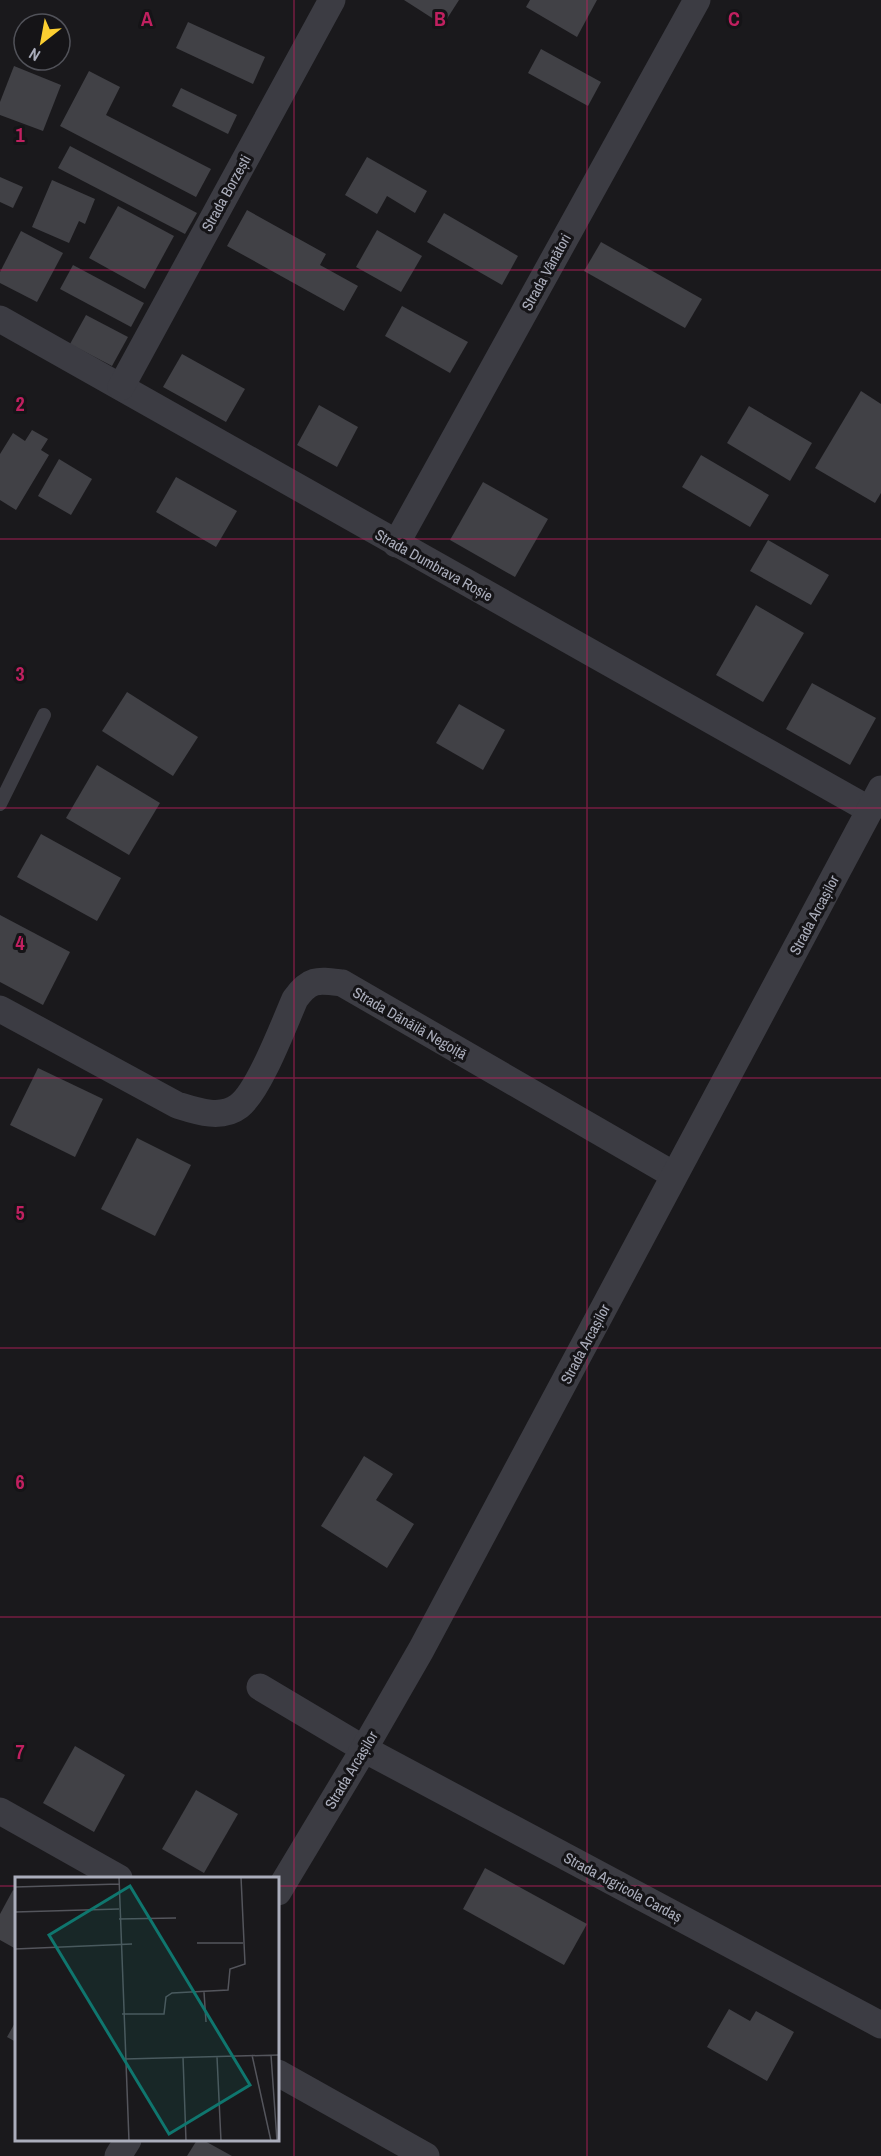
<svg xmlns="http://www.w3.org/2000/svg" width="881" height="2156" font-family="'Archivo Narrow',sans-serif">
<rect width="100%" height="100%" fill="#1a191c"/>
<g fill="#414146">
<path d="M404,0H459L443,25Z"/>
<path d="M530,0H597L577,37L526,7Z"/>
<path d="M188,22L265,57L253,84L176,48Z"/>
<path d="M541,49L601,82L588,106L528,73Z"/>
<path d="M14,66L61,85L43,131L0,115V102Z"/>
<path d="M89,71L120,87L106,115L211,169L196,197L60,126Z"/>
<path d="M181,88L237,115L228,134L172,106Z"/>
<path d="M70,146L197,213L185,234L58,168Z"/>
<path d="M367,157L427,191L415,213L387,196L377,214L345,195Z"/>
<path d="M0,177L23,187L13,208L0,202Z"/>
<path d="M52,180L95,199L85,224L79,221L69,243L32,227Z"/>
<path d="M118,206L174,236L145,289L89,258Z"/>
<path d="M247,210L326,254L320,265L358,286L344,311L227,246Z"/>
<path d="M444,213L518,256L502,285L427,242Z"/>
<path d="M377,230L422,256L401,292L356,267Z"/>
<path d="M21,231L63,253L37,302L0,283V272Z"/>
<path d="M601,242L702,299L685,328L584,271Z"/>
<path d="M73,265L144,303L131,327L60,289Z"/>
<path d="M402,306L468,342L450,373L385,336Z"/>
<path d="M86,315L128,337L112,366L70,344Z"/>
<path d="M182,354L245,389L226,422L163,387Z"/>
<path d="M861,391L881,404V493L875,503L815,468Z"/>
<path d="M319,405L358,427L337,467L297,445Z"/>
<path d="M749,406L812,443L790,481L727,443Z"/>
<path d="M32,430L48,439L41,450L49,455L16,510L0,500V454L13,433L25,441Z"/>
<path d="M701,455L769,495L750,527L682,487Z"/>
<path d="M59,459L92,479L71,515L38,496Z"/>
<path d="M176,477L237,511L216,547L156,512Z"/>
<path d="M483,482L548,519L515,577L450,540Z"/>
<path d="M768,540L829,575L811,605L750,571Z"/>
<path d="M756,605L804,633L763,702L716,675Z"/>
<path d="M812,683L876,718L850,765L786,729Z"/>
<path d="M127,692L198,737L173,776L102,731Z"/>
<path d="M459,704L505,730L483,770L436,743Z"/>
<path d="M97,765L160,803L129,855L66,818Z"/>
<path d="M41,834L121,878L97,921L17,877Z"/>
<path d="M0,915L70,952L43,1005L0,982Z"/>
<path d="M38,1068L103,1099L75,1157L10,1125Z"/>
<path d="M137,1138L191,1165L155,1236L101,1209Z"/>
<path d="M364,1456L393,1474L376,1500L414,1524L387,1568L321,1526Z"/>
<path d="M75,1746L125,1775L94,1832L43,1803Z"/>
<path d="M196,1790L238,1814L204,1873L162,1849Z"/>
<path d="M485,1868L587,1924L564,1965L463,1909Z"/>
<path d="M13,1890L16,1892V1949L0,1940V1914Z"/>
<path d="M729,2009L750,2021L756,2011L794,2032L767,2081L707,2047Z"/>
<path d="M16,2021V2042L7,2037Z"/>
<path d="M197,2140H203L232,2156H187Z"/>
</g>
<g fill="none" stroke-linecap="round" stroke-linejoin="round">
<path stroke="#3c3c43" stroke-width="14" d="M0,804L44,715"/>
<g stroke="#3c3c43" stroke-width="27">
<path d="M0,319L870,810"/>
<path d="M121,387L332,0"/>
<path d="M396,544L697,0"/>
<path d="M0,1009L177,1105C196,1111 221,1120 239,1106C259,1091 284,1024 295,999C310,978 318,980 342,983L674,1175"/>
<path d="M260,1687L364,1749L881,2025"/>
<path d="M0,1811L119,1878"/>
<path d="M278,1892L364,1749L421,1650L881,789"/>
<path d="M278,2073L426,2156"/>
<path d="M118,2156L128,2140"/>
</g>
</g>
<path fill="none" stroke="#c12060" stroke-width="1.5" stroke-opacity="0.55" d="M294,0V2156M587,0V2156M0,270H881M0,539H881M0,808H881M0,1078H881M0,1348H881M0,1617H881M0,1886H16M278,1886H881"/>
<g text-anchor="middle" dominant-baseline="central" stroke-width="6" stroke-linejoin="round" paint-order="stroke">
<g font-size="15" fill="#abaebc" stroke="#151417">
<text transform="translate(226 193) rotate(-61)">Strada Borzești</text>
<text transform="translate(546 272) rotate(-61)">Strada Vânători</text>
<text transform="translate(434 565) rotate(29)">Strada Dumbrava Roșie</text>
<text transform="translate(814 915) rotate(-62)">Strada Arcașilor</text>
<text transform="translate(410 1023) rotate(30)">Strada Dănăilă Negoiță</text>
<text transform="translate(585 1344) rotate(-62)">Strada Arcașilor</text>
<text transform="translate(351 1770) rotate(-59)">Strada Arcașilor</text>
<text transform="translate(623 1887) rotate(28)">Strada Argricola Cardaș</text>
</g>
</g>
<g transform="translate(15 1877)">
<rect width="264" height="264" fill="#1a191c"/>
<path fill="none" stroke="#54555c" stroke-width="1.5" d="M104,0L114,264M0,10L104,7M0,35L104,32M104,42L161,41M182,66H228M0,72L117,67M189,115L191,145M107,137H149L151,120L157,116L213,113L215,92L230,87L226,0M237,178L256,264M256,178L262,264M168,180L171,264M202,180L206,264M110,182L264,178"/>
<path fill="#0f766e" fill-opacity="0.15" stroke="#0f766e" stroke-width="3" d="M115,9L235,208L154,257L34,58Z"/>
<rect width="264" height="264" fill="none" stroke="#abaebc" stroke-width="3"/>
</g>
<g font-size="20" text-anchor="middle" font-weight="bold" fill="#c12060" stroke="#151417" stroke-width="6" stroke-linejoin="round" paint-order="stroke">
<text x="147" y="26">A</text>
<text x="440" y="26">B</text>
<text x="734" y="26">C</text>
<text x="20" y="142">1</text>
<text x="20" y="411">2</text>
<text x="20" y="681">3</text>
<text x="20" y="950">4</text>
<text x="20" y="1220">5</text>
<text x="20" y="1489">6</text>
<text x="20" y="1759">7</text>
</g>
<g transform="translate(42 42) rotate(211)"><circle r="28" fill="#151417" stroke="#515259" stroke-width="1.5"/>
<path d="M0-4.5L10 22L0 15L-10 22Z" fill="#fccf31"/>
<text y="-9" font-size="16" font-weight="bold" text-anchor="middle" fill="#abaebc">N</text>
</g>
</svg>
